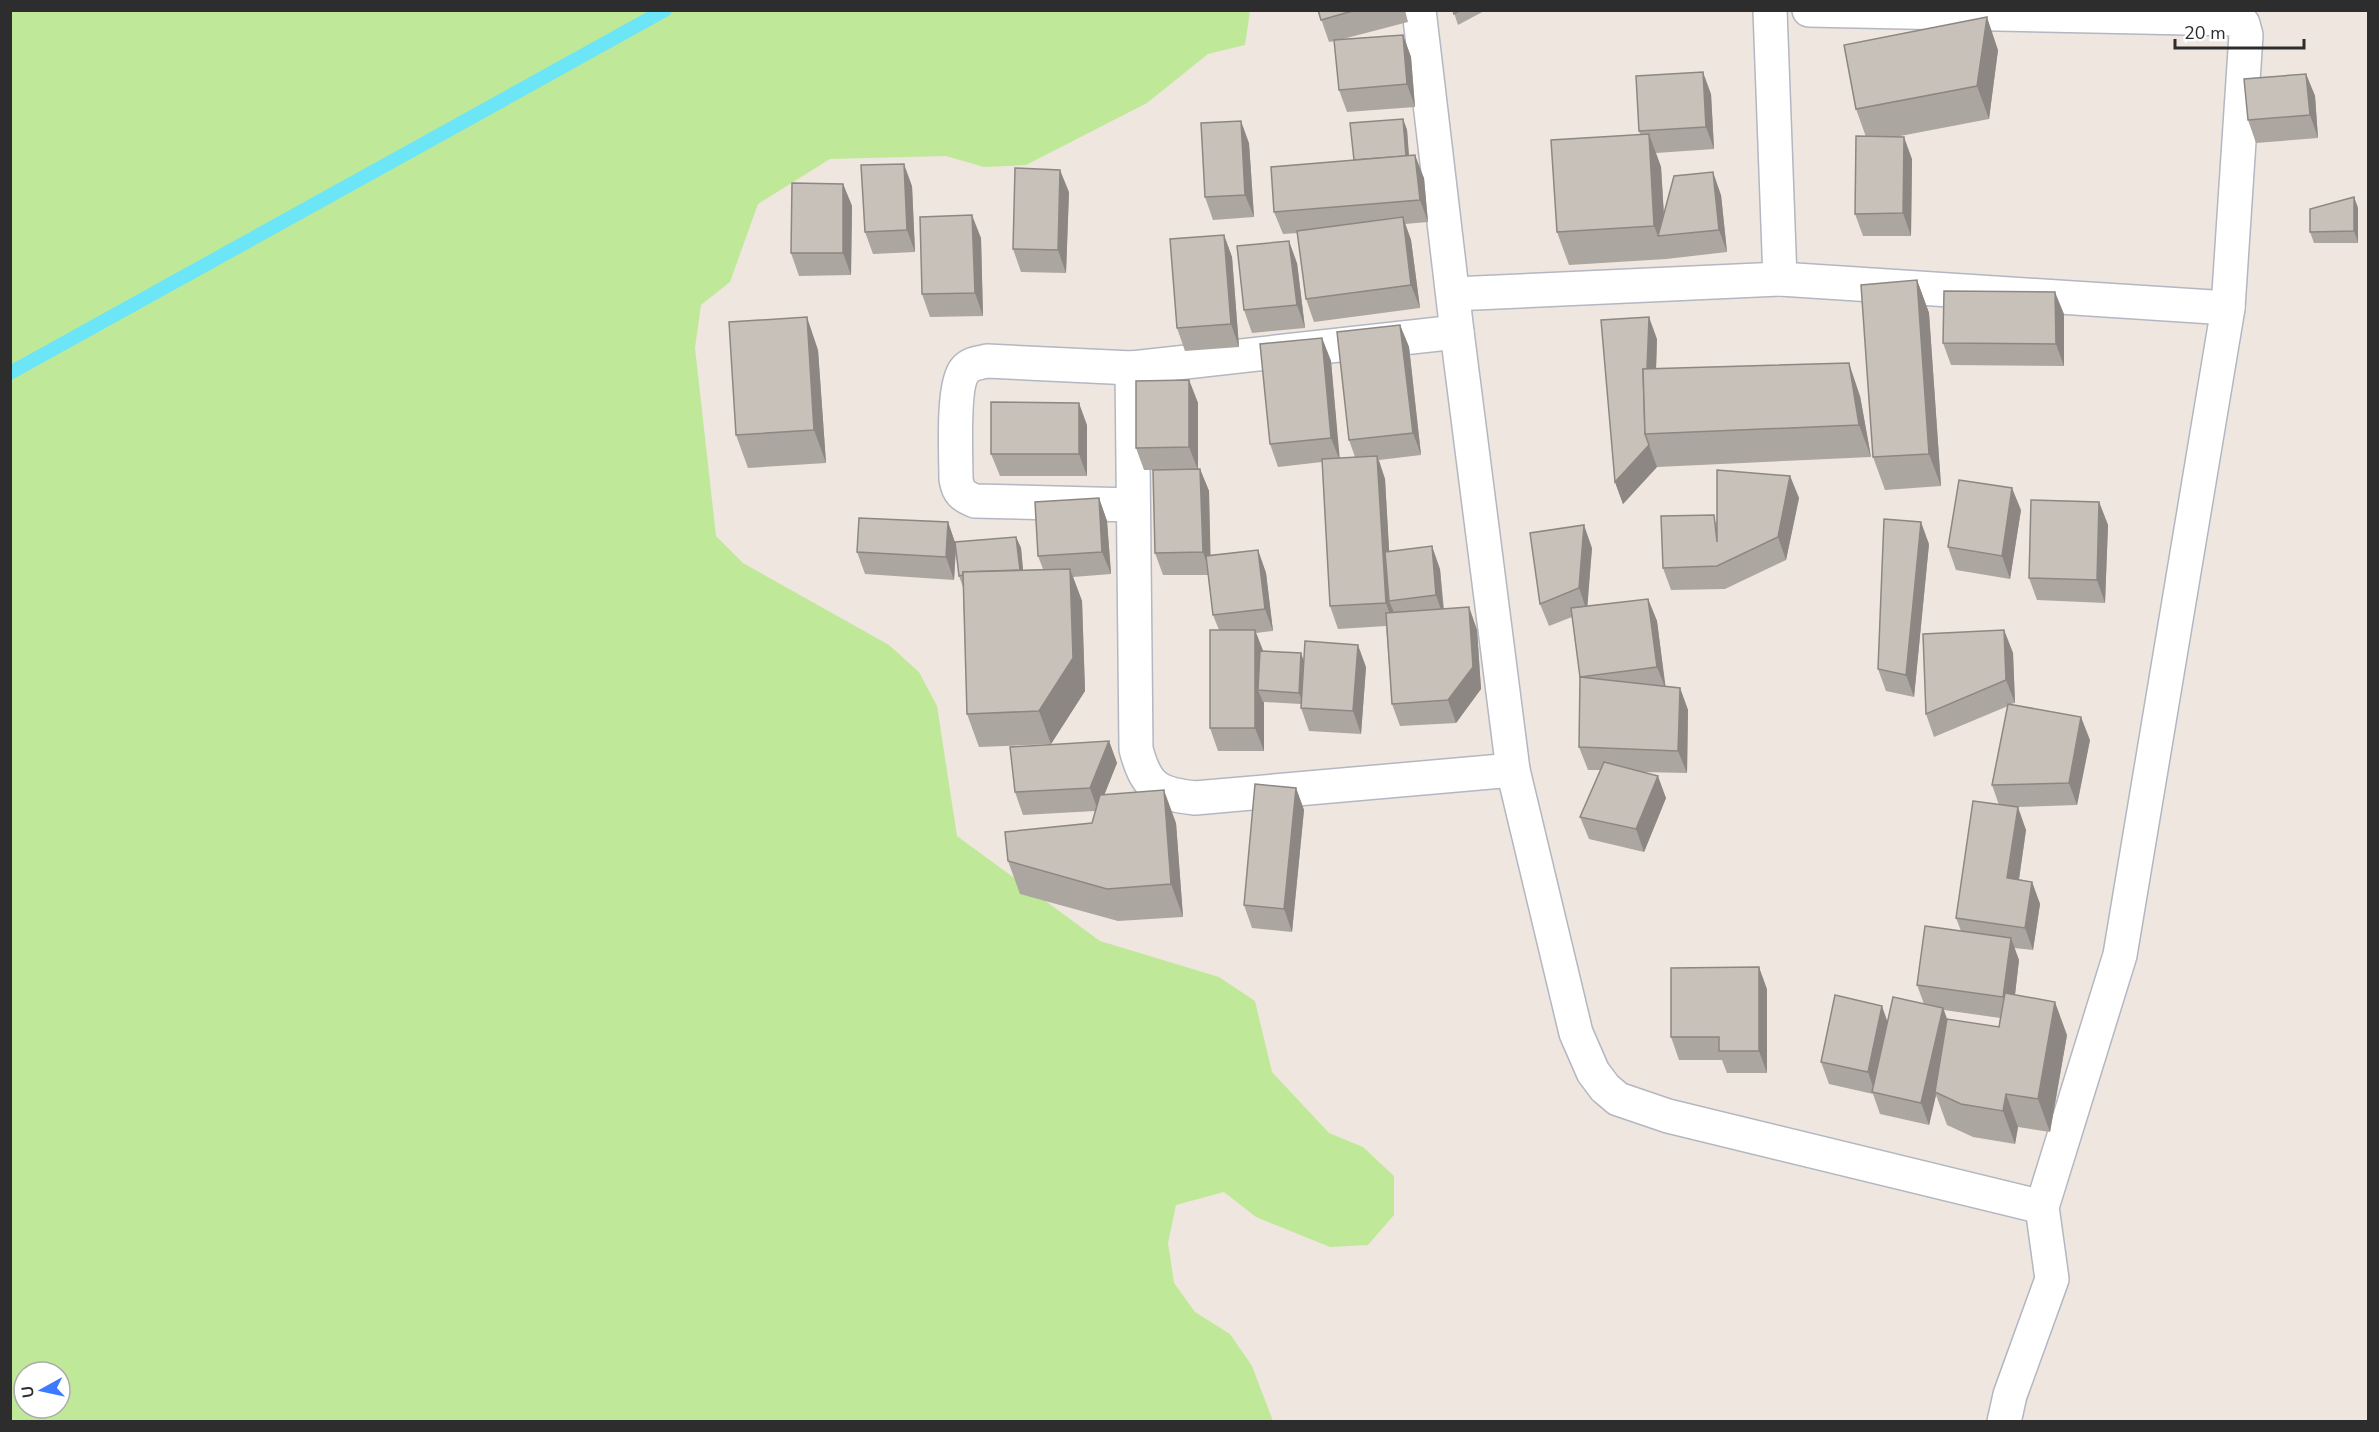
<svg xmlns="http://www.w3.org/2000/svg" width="2379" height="1432" font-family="'Nunito Sans',sans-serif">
<rect width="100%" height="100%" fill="#efe6df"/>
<path fill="#bfe998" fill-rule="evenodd" d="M10,11H1250L1245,45L1208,54L1147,103L1026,165L984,167L946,156L830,159L758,204L730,282L701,305L695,348L716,536L743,563L889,645L919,672L937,706L957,836L1100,941L1219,977L1255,1001L1272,1072L1329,1133L1363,1147L1394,1176V1215L1368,1245L1330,1247L1256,1217L1224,1192L1176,1205L1168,1243L1174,1283L1195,1312L1230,1334L1252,1366L1273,1421H11ZM24,1372H60V1408H24Z"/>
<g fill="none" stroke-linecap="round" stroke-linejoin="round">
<path stroke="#6ce5f7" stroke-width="14" d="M10,373L665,10"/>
<g stroke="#b3b7c1" stroke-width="36">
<g id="minor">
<path d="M1419,10L1457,332L1513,770L1576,1033L1593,1072L1605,1088L1618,1099L1668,1116L2042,1207"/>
<path d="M1770,10L1780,279"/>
<path d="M1809,10L2236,19L2243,24L2246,35L2228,308"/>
<path d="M1453,294L1780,279L2228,308L2120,955L2042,1207L2052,1279L2010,1395L2004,1422"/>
<path d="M1132,368L1136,749C1146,787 1157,794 1195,798L1513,770"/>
<path d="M1133,505L975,501C963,496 958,493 956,479C956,456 952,385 965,370C971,363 979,363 987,361L1132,368L1457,332"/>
</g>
</g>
<use href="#minor" stroke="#fff" stroke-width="33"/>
</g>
<g fill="#aca6a0" fill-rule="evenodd">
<path d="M1318,10H1405L1408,22L1339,40L1403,35L1411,57L1415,107L1347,112L1339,90L1335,41L1329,42Z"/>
<path d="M1453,10H1486L1458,25Z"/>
<path d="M1998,50L1989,119L1895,137L1912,159L1911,236H1863L1855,214L1866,137L1856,109Z"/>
<path d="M2306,74L2315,96L2318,138L2256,143L2248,120Z"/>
<path d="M1711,94L1714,149L1656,153L1661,167L1664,215L1721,195L1727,252L1666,259L1569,265L1557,232L1640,134L1639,131Z"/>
<path d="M1403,119L1407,130L1409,156L1424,178L1428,222L1405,224L1411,240L1420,308L1314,322L1306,299L1298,233L1283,234L1274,212L1354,160Z"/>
<path d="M1249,143L1254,217L1213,220L1205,197Z"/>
<path d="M843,184L852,206L851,275L799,276L791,253Z"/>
<path d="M912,186L915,252L873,254L865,232Z"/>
<path d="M1069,192L1066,273L1021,272L1013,249Z"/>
<path d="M2354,197L2358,208V243H2314L2310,232Z"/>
<path d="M1224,235L1232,257L1239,347L1185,351L1177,328Z"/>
<path d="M981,238L983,316L930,317L922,294Z"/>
<path d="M1297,263L1305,328L1252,333L1244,310Z"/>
<path d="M1917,280L1929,313L1941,486L1885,490L1873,457Z"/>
<path d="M2064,314V366L1951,365L1943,343Z"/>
<path d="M1400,325L1409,347L1421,455L1379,460L1385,479L1389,551L1440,569L1444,609L1469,607L1477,630L1481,689L1456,723L1400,726L1392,704L1386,626L1338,629L1330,606L1322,462L1278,467L1270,444L1322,338L1331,361L1339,458L1355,457L1349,440Z"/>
<path d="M1657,339L1656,368L1860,396L1871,457L1657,467L1623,504L1615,482Z"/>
<path d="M818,350L826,463L748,468L736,435Z"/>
<path d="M1189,380L1198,403V469H1200L1209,491L1210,555L1258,550L1266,573L1273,631L1256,633L1263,651L1301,653L1304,662L1366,667L1361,734L1309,731L1301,708V704L1264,702V751H1218L1210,728L1219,630L1213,615L1208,575H1163L1155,553L1162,470H1144L1136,448Z"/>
<path d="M1087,425V476H1000L991,454Z"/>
<path d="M1790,476L1799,498L1786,560L1725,589L1671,590L1663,568L1717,521Z"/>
<path d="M1099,498L1107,521L1111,574L1073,577L1082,601L1085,691L1051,744L979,747L967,714L963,587L959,576L956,549L954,580L865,574L857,552L948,522L955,543L1016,537L1021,548L1023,570L1043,569L1038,556Z"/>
<path d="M2099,502L2108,525L2105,603L2037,600L2029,578Z"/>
<path d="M2021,510L2010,579L1956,570L1948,547Z"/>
<path d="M1929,544L1914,697L1886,691L1878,669Z"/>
<path d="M1592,548L1587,606L1648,599L1657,621L1665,686L1680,688L1688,710L1687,773L1642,772L1666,798L1644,852L1589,839L1580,817L1601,770H1588L1579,747L1580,677L1572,617L1549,626L1540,604Z"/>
<path d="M2004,630L2013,653L2015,703L2011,704L2090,740L2077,805L2016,807L2026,830L2019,879L2032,882L2040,904L2033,950L2014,948L2019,960L2015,995L2067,1035L2050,1132L2018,1127L2015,1144L1973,1137L1947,1125L1936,1095L1929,1125L1880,1114L1873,1094L1829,1084L1821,1062L1888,1021L1924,1004L1917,985L1961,931L1956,918L1999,805L1992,785L2008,706L1934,737L1926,714ZM1944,1010L2000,1018L1999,1027L1947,1019Z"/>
<path d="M1109,741L1117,763L1104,794L1176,823L1183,917L1118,921L1020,894L1008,861L1092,823L1095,811L1023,815L1015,792Z"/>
<path d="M1296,788L1304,810L1292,932L1252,928L1244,905Z"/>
<path d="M1767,989V1073H1727L1722,1060H1679L1671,1037Z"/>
</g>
<g fill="#8c8782">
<path d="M1987,17L1998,50L1989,119L1977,86Z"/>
<path d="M1403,35L1411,57L1415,107L1407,84Z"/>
<path d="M1703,72L1711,94L1714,149L1706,127Z"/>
<path d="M2306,74L2315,96L2318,138L2310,115Z"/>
<path d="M1403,119L1407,130L1410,170L1406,158Z"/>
<path d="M1241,121L1249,143L1254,217L1245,195Z"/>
<path d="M1649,134L1661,167L1665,235L1658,236L1654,226Z"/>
<path d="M1904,137L1912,159L1911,236L1903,213Z"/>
<path d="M1415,155L1424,178L1428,222L1420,200Z"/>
<path d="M904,164L912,186L915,252L907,230Z"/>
<path d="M1060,170L1069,192L1066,273L1058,250Z"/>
<path d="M1713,172L1721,195L1727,252L1719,230Z"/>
<path d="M843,184L852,206L851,275L843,253Z"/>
<path d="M2354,197L2358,208V243L2354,231Z"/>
<path d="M972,215L981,238L983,316L975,293Z"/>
<path d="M1403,217L1411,240L1420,308L1411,285Z"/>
<path d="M1224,235L1232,257L1239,347L1231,324Z"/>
<path d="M1289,241L1297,263L1305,328L1297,305Z"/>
<path d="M1917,280L1929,313L1941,486L1929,454Z"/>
<path d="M2055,292L2064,314V366L2056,344Z"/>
<path d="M807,317L818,350L826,463L814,430Z"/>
<path d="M1649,317L1657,339L1655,401L1646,379Z"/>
<path d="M1400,325L1409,347L1421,455L1413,433Z"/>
<path d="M1322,338L1331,361L1340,461L1331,438Z"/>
<path d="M1849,363L1860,396L1871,457L1859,425Z"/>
<path d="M1189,380L1198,403V470L1189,447Z"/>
<path d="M1079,403L1087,425V476L1079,454Z"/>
<path d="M1649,445L1657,467L1623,504L1615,482Z"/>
<path d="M1377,456L1385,479L1392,600L1389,601L1393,610L1394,626L1386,603Z"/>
<path d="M1200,469L1209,491L1211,575L1203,552Z"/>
<path d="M1790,476L1799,498L1786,560L1778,537Z"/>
<path d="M2012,488L2021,510L2010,579L2002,556Z"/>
<path d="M1099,498L1107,521L1111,574L1102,552Z"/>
<path d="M2099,502L2108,525L2105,603L2097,580Z"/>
<path d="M948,522L956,545L954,580L946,557Z"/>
<path d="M1921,522L1929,544L1914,697L1906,675Z"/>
<path d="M1584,525L1592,548L1587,611L1579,588Z"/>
<path d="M1016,537L1021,548L1024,581L1020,570Z"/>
<path d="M1432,546L1440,569L1444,618L1436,595Z"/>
<path d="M1258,550L1266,573L1273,631L1265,609Z"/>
<path d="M1070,569L1082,601L1085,691L1051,744L1039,711Z"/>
<path d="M1648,599L1657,621L1666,690L1657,667Z"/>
<path d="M1469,607L1477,630L1481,689L1456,723L1448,700Z"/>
<path d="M1255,630L1264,653L1258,690L1263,702H1264V751L1255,728Z"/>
<path d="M2004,630L2013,653L2015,703L2006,680Z"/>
<path d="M1358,645L1366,667L1361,734L1353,711Z"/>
<path d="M1301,653L1305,665L1303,704L1299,693Z"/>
<path d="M1680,688L1688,710L1687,773L1678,751Z"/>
<path d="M2081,717L2090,740L2077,805L2069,783Z"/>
<path d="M1109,741L1117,763L1098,811L1090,788Z"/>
<path d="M1658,776L1666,798L1644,852L1636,829Z"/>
<path d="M1296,788L1304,810L1292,932L1284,909Z"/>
<path d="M1164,790L1176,823L1183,917L1171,884Z"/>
<path d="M2018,807L2026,830L2016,900L2007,878Z"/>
<path d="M2032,882L2040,904L2033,950L2025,928Z"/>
<path d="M2011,938L2019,960L2012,1020L2003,997Z"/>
<path d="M1759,967L1767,989V1073L1759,1051Z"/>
<path d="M2055,1002L2067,1035L2050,1132L2038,1099Z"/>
<path d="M1882,1006L1890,1029L1875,1093L1868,1072Z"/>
<path d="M1943,1008L1951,1030L1935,1092L1936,1095L1929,1125L1921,1103Z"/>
<path d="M2006,1094L2018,1127L2015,1144L2003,1111Z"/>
</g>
<g fill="#c8c1ba" stroke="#8c8782" stroke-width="1.5">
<path d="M1318,10H1356L1321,20Z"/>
<path d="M1453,10H1460L1454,14Z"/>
<path d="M1987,17L1977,86L1856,109L1844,45Z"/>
<path d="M1403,35L1407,84L1339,90L1334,40Z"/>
<path d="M1703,72L1706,127L1639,131L1636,76Z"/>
<path d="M2306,74L2310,115L2248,120L2244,79Z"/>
<path d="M1403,119L1406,156L1354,160L1350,123Z"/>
<path d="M1241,121L1245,195L1205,197L1201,123Z"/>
<path d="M1649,134L1654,226L1557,232L1551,140Z"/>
<path d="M1856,136L1904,137L1903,213L1855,214Z"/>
<path d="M1415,155L1420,200L1274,212L1271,167Z"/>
<path d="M904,164L907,230L865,232L861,165Z"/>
<path d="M1015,168L1060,170L1058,250L1013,249Z"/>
<path d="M1713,172L1719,230L1658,236L1674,176Z"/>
<path d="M792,183L843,184V253H791Z"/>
<path d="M2354,197V231L2310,232V209Z"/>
<path d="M972,215L975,293L922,294L920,217Z"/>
<path d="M1403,217L1411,285L1306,299L1297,231Z"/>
<path d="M1224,235L1231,324L1177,328L1170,239Z"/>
<path d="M1289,241L1297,305L1244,310L1237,246Z"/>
<path d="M1917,280L1929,454L1873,457L1861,285Z"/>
<path d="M1944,291L2055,292L2056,344L1943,343Z"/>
<path d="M807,317L814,430L736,435L729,322Z"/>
<path d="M1649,317L1647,369H1643L1645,434L1649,445L1615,482L1601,320Z"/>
<path d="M1400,325L1413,433L1349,440L1337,332Z"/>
<path d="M1322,338L1331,438L1270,444L1260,344Z"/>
<path d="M1849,363L1859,425L1645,434L1643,369Z"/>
<path d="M1189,380V447L1136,448V381Z"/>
<path d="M991,402L1079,403V454H991Z"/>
<path d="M1377,456L1386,603L1330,606L1322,459Z"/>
<path d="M1200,469L1203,552L1155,553L1153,470Z"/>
<path d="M1717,470L1790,476L1778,537L1717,566L1663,568L1661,516L1714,515L1717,542Z"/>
<path d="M1959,480L2012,488L2002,556L1948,547Z"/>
<path d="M1099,498L1102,552L1038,556L1035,502Z"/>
<path d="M2031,500L2099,502L2097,580L2029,578Z"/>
<path d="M859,518L948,522L946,557L857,552Z"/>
<path d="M1884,519L1921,522L1906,675L1878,669Z"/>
<path d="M1584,525L1579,588L1540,604L1530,533Z"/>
<path d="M1016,537L1020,570L963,572V575L959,576L955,542Z"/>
<path d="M1432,546L1436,595L1389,601L1385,552Z"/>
<path d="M1258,550L1265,609L1213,615L1206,556Z"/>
<path d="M1070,569L1073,658L1039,711L967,714L963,572Z"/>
<path d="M1648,599L1657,667L1580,677L1571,608Z"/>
<path d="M1469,607L1473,667L1448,700L1392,704L1386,613Z"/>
<rect x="1210" y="630" width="45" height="98"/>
<path d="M2004,630L2006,680L1926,714L1923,634Z"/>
<path d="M1305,641L1358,645L1353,711L1301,708Z"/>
<path d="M1260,651L1301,653L1299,693L1258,690Z"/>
<path d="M1580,677L1680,688L1678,751L1579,747Z"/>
<path d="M2008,704L2081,717L2069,783L1992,785Z"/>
<path d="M1109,741L1090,788L1015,792L1010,747Z"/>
<path d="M1604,762L1658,776L1636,829L1580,817Z"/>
<path d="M1255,784L1296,788L1284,909L1244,905Z"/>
<path d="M1164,790L1171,884L1107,889L1008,861L1005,832L1092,823L1100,795Z"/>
<path d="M1973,801L2018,807L2007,878L2032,882L2025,928L1956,918Z"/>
<path d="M1925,926L2011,938L2003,997L1917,985Z"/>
<path d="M1759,967V1051H1719V1037H1671V968Z"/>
<path d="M2005,993L2055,1002L2038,1099L2006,1094L2003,1111L1961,1104L1935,1092L1947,1019L1999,1027Z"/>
<path d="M1835,995L1882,1006L1868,1072L1821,1062Z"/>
<path d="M1893,997L1943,1008L1921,1103L1872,1092Z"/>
</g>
<rect width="2379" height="1432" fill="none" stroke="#2d2d2d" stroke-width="24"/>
<g transform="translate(42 1390) rotate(262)"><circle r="28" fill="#ffffff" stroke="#ababab" stroke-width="1.5"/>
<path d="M0-4.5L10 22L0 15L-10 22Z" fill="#3c7bff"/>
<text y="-9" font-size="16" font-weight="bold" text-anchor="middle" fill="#2d2d2d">U</text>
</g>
<path d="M2175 39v9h129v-9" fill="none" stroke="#2d2d2d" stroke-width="3"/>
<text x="2184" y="39" font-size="18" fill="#2d2d2d" stroke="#ffffff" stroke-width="4.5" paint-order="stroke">20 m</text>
</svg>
